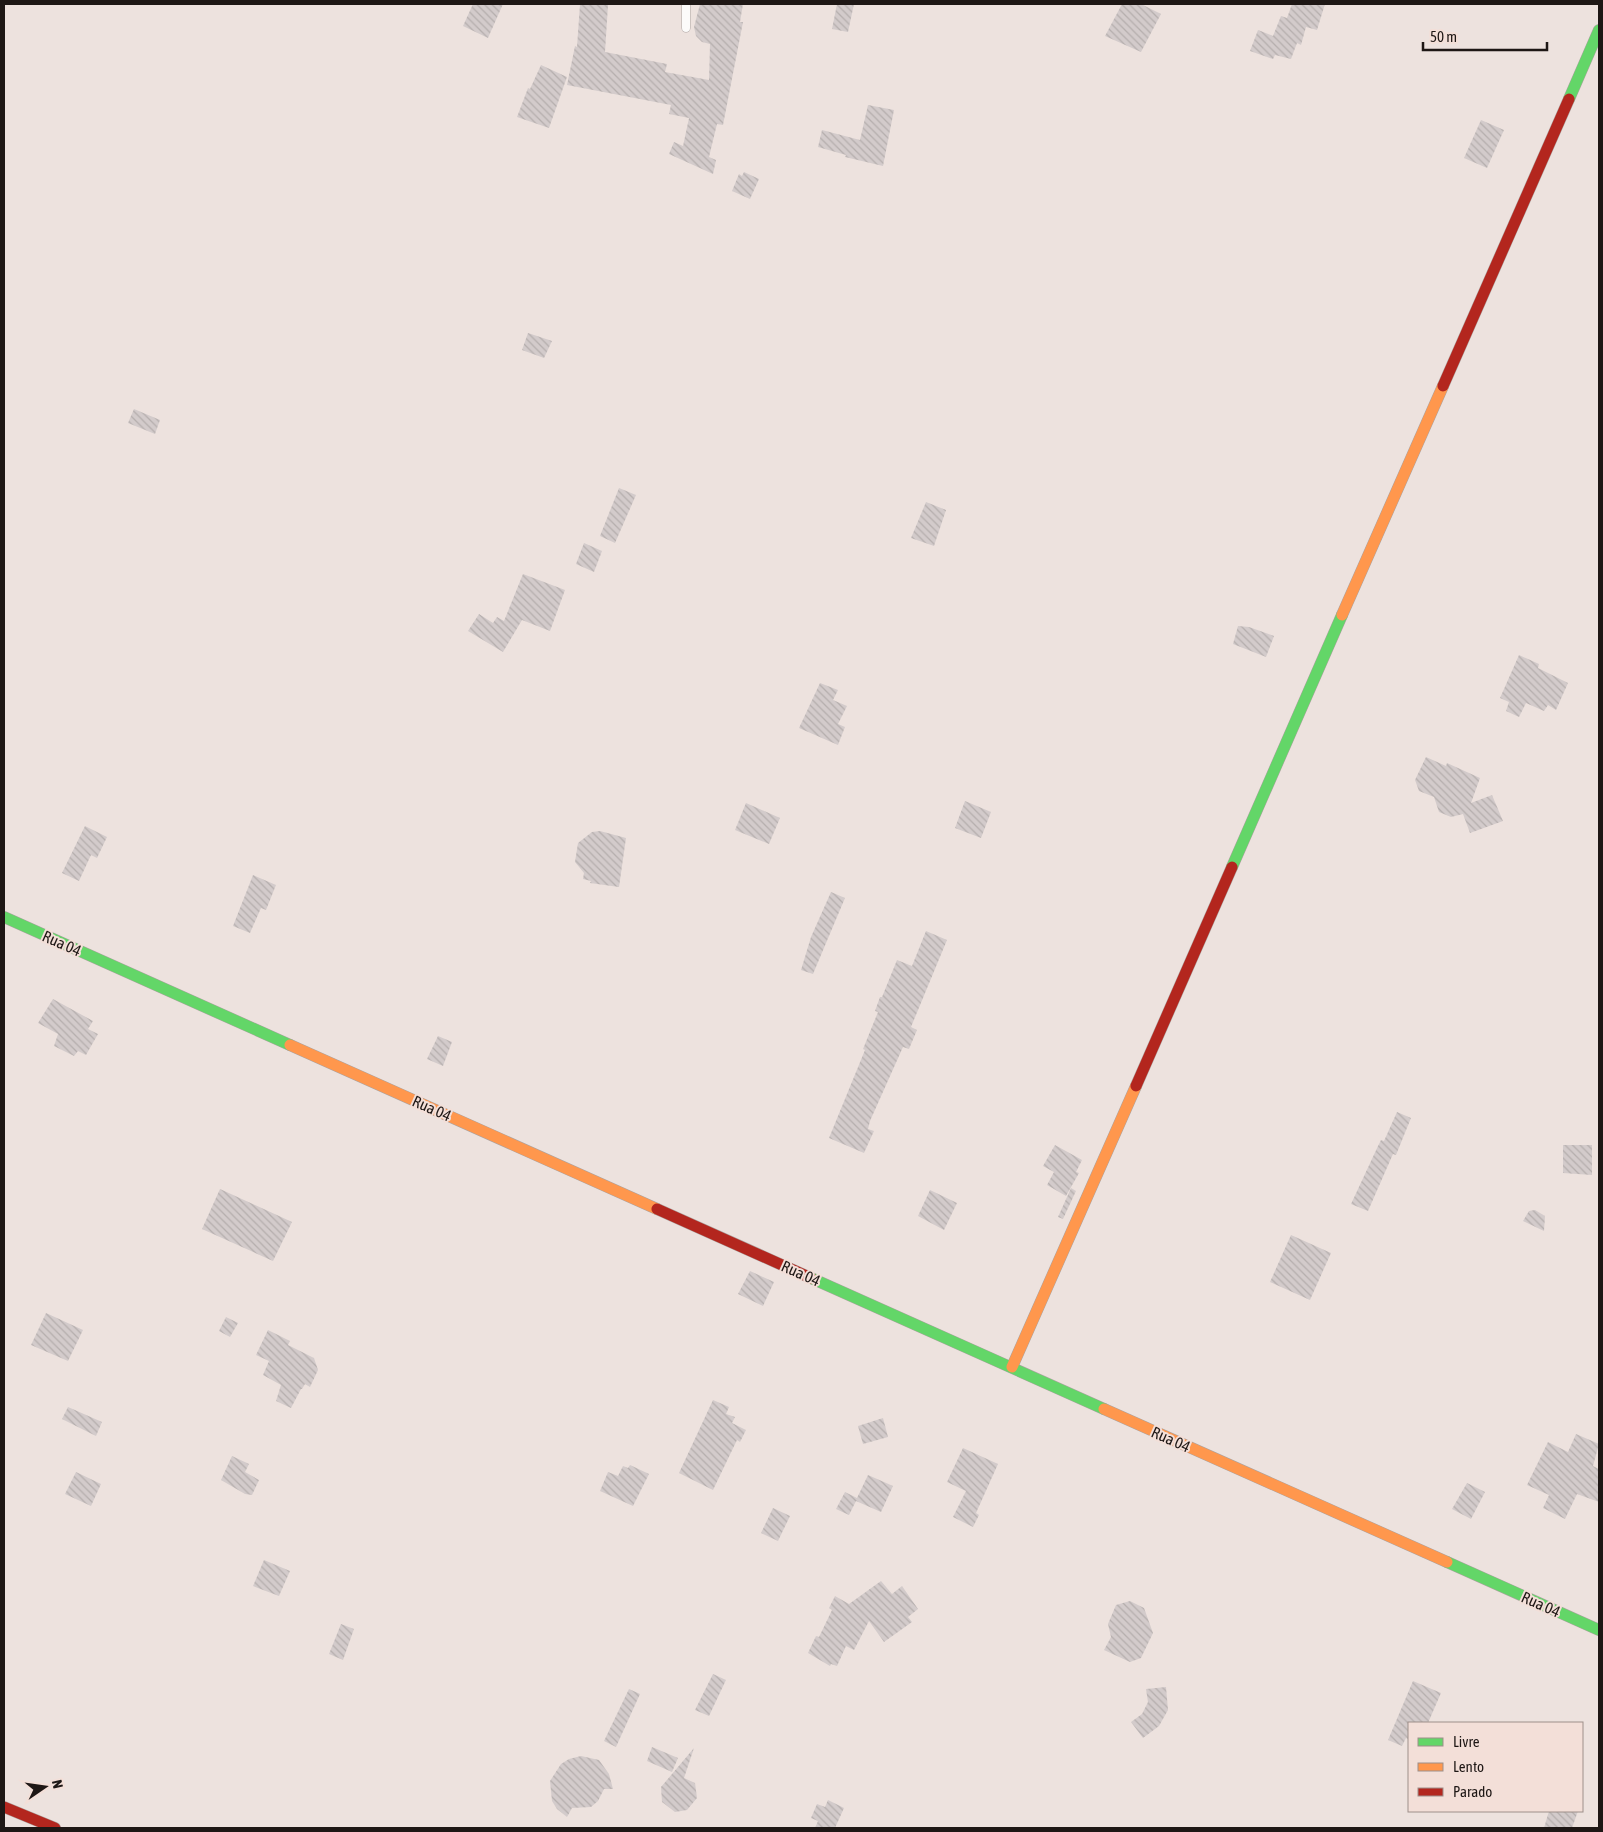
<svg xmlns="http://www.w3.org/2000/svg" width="1603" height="1832" font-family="'Asap Condensed',sans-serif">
<defs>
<pattern id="building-back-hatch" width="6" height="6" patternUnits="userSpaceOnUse" patternTransform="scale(1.25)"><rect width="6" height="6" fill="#d3cbcb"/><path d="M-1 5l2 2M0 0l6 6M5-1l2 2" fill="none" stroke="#b5aead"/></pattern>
</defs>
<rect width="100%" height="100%" fill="#ede2de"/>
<g fill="url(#building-back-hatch)">
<path d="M473,4H503L488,38L463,26Z"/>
<path d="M580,4L608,5L605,52L667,64L665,72L709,80L710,44L702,42L696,36L694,27L700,4H743L740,22H743L723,125L717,124L709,157L716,160L713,174L669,154L674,142L683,146L689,118L669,114L671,105L567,85L575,46L577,47Z"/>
<path d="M837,4H854L848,32L832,29Z"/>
<path d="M1122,4H1141L1161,14L1141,52L1105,36Z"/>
<path d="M1292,4H1325L1317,30L1306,27L1301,45L1297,43L1291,59L1275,55L1273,59L1250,51L1258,30L1273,36L1281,16L1287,18Z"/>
<path d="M541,65L567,77L549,128L517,117L528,88L530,89Z"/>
<path d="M868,105L894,110L883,166L845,157L846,155L818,147L822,130L860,140Z"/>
<path d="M1481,120L1504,130L1487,168L1464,158Z"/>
<path d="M744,172L759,179L750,199L732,191L739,174L742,176Z"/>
<path d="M528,333L552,341L544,358L522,350Z"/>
<path d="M134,409L160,420L155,434L128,423Z"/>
<path d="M619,488L636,495L615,543L600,536Z"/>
<path d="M926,502L946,510L934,546L911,538Z"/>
<path d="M584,543L602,551L594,572L576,564Z"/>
<path d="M523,574L565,590L550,631L522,620L503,652L468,631L479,614L493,623L497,617L504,621Z"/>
<path d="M1238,626L1249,627L1274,636L1266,657L1233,644Z"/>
<path d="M1519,655L1539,664L1538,668L1568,683L1556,710L1548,705L1544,711L1526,703L1519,717L1506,711L1509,702L1500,698Z"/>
<path d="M820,683L838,690L833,700L847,706L838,724L845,727L838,745L799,728Z"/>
<path d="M1426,757L1446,766L1447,763L1480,778L1471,803L1492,795L1503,821L1470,833L1463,814L1451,817L1439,812L1434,797L1419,791L1415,780Z"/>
<path d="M965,801L991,812L981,838L955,828Z"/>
<path d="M746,803L780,818L769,844L735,830Z"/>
<path d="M85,826L107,837L97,858L91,855L79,881L62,873Z"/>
<path d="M600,831L626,838L619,887L590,883L591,881L583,879L584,873L575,862L578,843L592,832Z"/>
<path d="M253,875L276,885L266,910L261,908L250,933L233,926Z"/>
<path d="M831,892L845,898L813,974L801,970L811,937Z"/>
<path d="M926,931L947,940L911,1027L917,1030L909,1049L903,1047L870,1121L868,1129L874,1131L864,1153L829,1138L865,1050L863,1049L878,1012L875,1011L880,997H882L897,960L912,966Z"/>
<path d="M53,999L93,1021L88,1029L98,1034L86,1055L78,1051L74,1056L54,1046L58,1034L38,1023Z"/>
<path d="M438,1036L452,1042L443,1066L427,1059Z"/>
<path d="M1397,1112L1411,1118L1396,1155L1393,1154L1368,1211L1351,1204L1378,1146L1381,1140L1384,1141Z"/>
<path d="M1055,1145L1082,1160L1076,1172L1079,1173L1066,1196L1047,1185L1054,1172L1043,1166Z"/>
<path d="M1563,1145H1592V1175L1563,1173Z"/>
<path d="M1071,1188L1076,1191L1063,1219L1058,1217Z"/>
<path d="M220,1189L292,1222L273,1261L202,1229Z"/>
<path d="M930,1190L957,1203L944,1230L918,1216Z"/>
<path d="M1535,1210L1545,1216L1544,1231L1523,1221L1529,1211Z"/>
<path d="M1291,1235L1331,1253L1310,1300L1270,1282Z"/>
<path d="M750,1271L774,1282L763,1306L738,1294Z"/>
<path d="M46,1313L83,1330L68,1361L31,1345Z"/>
<path d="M226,1317L238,1323L230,1337L219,1331Z"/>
<path d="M268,1330L290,1341L288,1345L314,1358L318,1370L310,1387L305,1384L302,1389H301L291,1408L276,1401L281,1385L263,1375L269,1361L256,1355Z"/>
<path d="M713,1400L729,1407L726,1414L735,1417L732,1423L746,1430L740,1442L737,1440L713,1490L679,1473Z"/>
<path d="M68,1407L102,1422L96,1436L62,1419Z"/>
<path d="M883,1418L888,1437L863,1444L858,1426Z"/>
<path d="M1576,1434L1599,1444L1593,1466L1599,1469V1502L1577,1494L1565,1519L1543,1508L1549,1495L1527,1485L1548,1442L1568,1452Z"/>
<path d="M963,1448L998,1464L976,1513L979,1515L973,1527L953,1517L966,1491L947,1482Z"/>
<path d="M232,1456L249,1464L245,1472L259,1480L252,1495L245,1494L221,1480Z"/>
<path d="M630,1465L649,1474L633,1506L600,1491L608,1472L618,1476L623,1466L628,1468Z"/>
<path d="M76,1472L101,1484L91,1506L65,1494Z"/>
<path d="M868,1475L893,1486L881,1512L856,1501L849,1515L836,1509L845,1492L857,1498Z"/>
<path d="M1467,1483L1485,1492L1471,1519L1452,1509Z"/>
<path d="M773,1508L790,1516L778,1541L761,1533Z"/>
<path d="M264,1560L290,1571L279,1596L253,1586Z"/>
<path d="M881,1581L892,1594L902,1586L918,1609L908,1617L912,1622L884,1642L869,1621L854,1650L846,1646L837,1666L831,1664L830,1666L808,1653L816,1636L819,1637L832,1610L829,1608L835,1596L849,1604Z"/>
<path d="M1130,1601L1144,1608L1153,1633L1141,1658L1130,1662L1104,1650L1111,1637L1108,1624L1116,1605Z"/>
<path d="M341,1624L354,1629L343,1660L329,1654Z"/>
<path d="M713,1674L726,1680L709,1716L695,1710Z"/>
<path d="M1413,1681L1441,1693L1428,1723H1409V1740L1406,1738L1402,1746L1388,1740Z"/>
<path d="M1166,1687L1168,1710L1159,1726L1143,1738L1131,1722L1142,1714L1148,1702L1146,1689Z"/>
<path d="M629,1689L640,1694L616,1747L604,1741Z"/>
<path d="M652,1747L678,1758L672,1772L647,1761Z"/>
<path d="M694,1748L684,1778L695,1783L697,1798L687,1810L675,1812L662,1802L661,1787Z"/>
<path d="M581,1756L599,1760L609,1774L613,1789H604L598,1801L591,1807L572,1808L567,1817L557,1809L552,1801L550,1781L561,1764L569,1759Z"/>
<path d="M828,1800L844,1808L835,1828H815L818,1821L811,1818L817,1804L825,1807Z"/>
<path d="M1549,1811H1578L1572,1828H1544Z"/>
</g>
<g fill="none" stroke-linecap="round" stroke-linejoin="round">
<g stroke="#aca3a0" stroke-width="9">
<path id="lane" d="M686,28V4"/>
</g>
<g stroke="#aca3a0" stroke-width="12">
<g id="fast">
<path d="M1569,99L1599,30"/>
<path d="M1232,867L1342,615"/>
<path d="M4,917L290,1045"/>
<path d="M811,1278L1104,1409"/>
<path d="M1447,1562L1599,1630"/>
</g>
</g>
<g stroke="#aca3a0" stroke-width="12">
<g id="slow">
<path d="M1342,615L1443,386"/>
<path d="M290,1045L657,1209"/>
<path d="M1012,1367L1136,1086"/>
<path d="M1104,1409L1447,1562"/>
</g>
</g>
<g stroke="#aca3a0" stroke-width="12">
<g id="jam">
<path d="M1443,386L1569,99"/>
<path d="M1136,1086L1232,867"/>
<path d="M657,1209L811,1278"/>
<path d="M4,1807L55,1828"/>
</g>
</g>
<use href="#lane" stroke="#fcfbfa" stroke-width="8"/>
<use href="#fast" stroke="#63d668" stroke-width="11"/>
<use href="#slow" stroke="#ff974d" stroke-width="11"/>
<use href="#jam" stroke="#b3261e" stroke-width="11"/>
</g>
<g text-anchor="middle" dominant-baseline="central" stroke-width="4" stroke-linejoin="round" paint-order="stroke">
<g font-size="16" fill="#1e1715" stroke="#f3dfd8">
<text transform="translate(62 943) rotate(24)">Rua 04</text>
<text transform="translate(432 1108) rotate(24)">Rua 04</text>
<text transform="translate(801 1273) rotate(24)">Rua 04</text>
<text transform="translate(1171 1439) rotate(24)">Rua 04</text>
<text transform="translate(1541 1604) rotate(24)">Rua 04</text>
</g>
</g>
<rect width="1603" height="1832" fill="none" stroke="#1e1715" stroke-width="10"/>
<rect x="1408" y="1722" width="175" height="90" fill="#f3dfd8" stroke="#9e8f8a"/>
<rect x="1418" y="1738" width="25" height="8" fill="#63d668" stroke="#9e8f8a"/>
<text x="1453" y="1747" font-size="15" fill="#1e1715">Livre</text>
<rect x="1418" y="1763" width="25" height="8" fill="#ff974d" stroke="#9e8f8a"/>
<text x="1453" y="1772" font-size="15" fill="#1e1715">Lento</text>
<rect x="1418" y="1788" width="25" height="8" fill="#b3261e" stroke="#9e8f8a"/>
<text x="1453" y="1797" font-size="15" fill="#1e1715">Parado</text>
<g transform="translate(45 1787) rotate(77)" stroke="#f3dfd8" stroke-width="4" paint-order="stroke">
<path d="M0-4L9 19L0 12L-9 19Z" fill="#1e1715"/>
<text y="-8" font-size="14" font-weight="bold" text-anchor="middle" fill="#1e1715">N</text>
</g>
<path d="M1423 42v8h124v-8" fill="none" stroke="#1e1715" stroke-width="2.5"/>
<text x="1430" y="42" font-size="15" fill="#1e1715" stroke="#f3dfd8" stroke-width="4" paint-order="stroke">50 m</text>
</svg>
